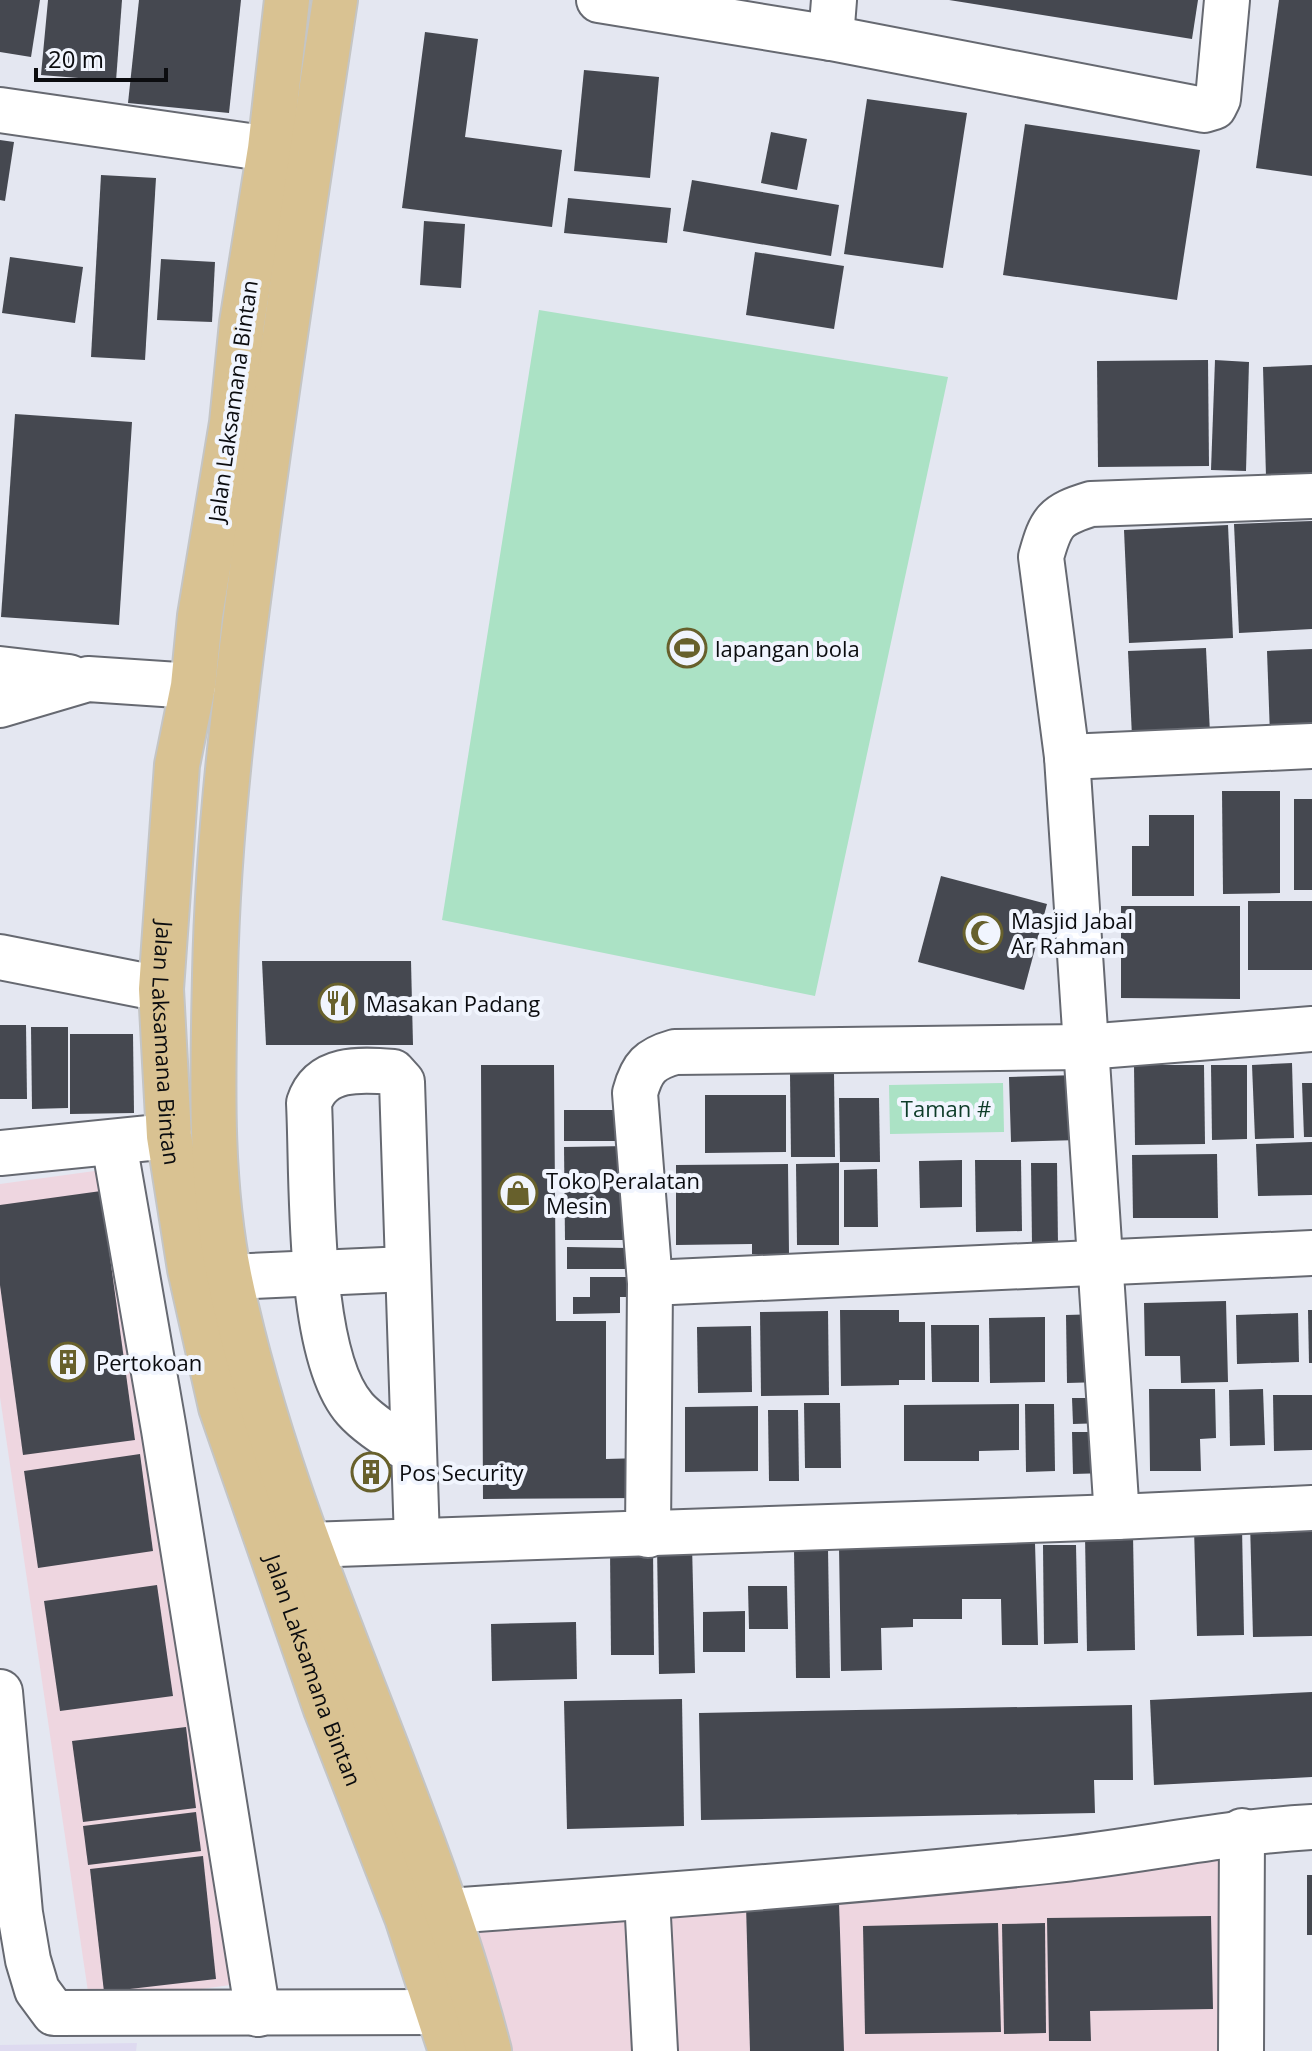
<svg xmlns="http://www.w3.org/2000/svg" width="1312" height="2051" font-family="'Open Sans',sans-serif">
<rect width="100%" height="100%" fill="#e4e7f1"/>
<g fill="#eed6e0">
<path d="M109,1169L230,1985L90,2005L0,1397V1184Z"/>
<path d="M1242,1831L1241,2051H489L448,1911Z"/>
</g>
<path fill="#dedaf0" d="M137,2043L136,2051H0V2045Z"/>
<g fill="#abe2c5">
<path d="M539,310L948,377L815,996L442,920Z"/>
<path d="M1003,1083L1004,1132L890,1134L889,1085Z"/>
</g>
<g fill="#454850">
<path d="M0,0H40L31,57L0,52Z"/>
<path d="M48,0H122L116,81L41,75Z"/>
<path d="M139,0H241L229,113L128,103Z"/>
<path d="M949,0H1198L1192,39Z"/>
<path d="M1279,0H1312V176L1256,168Z"/>
<path d="M425,32L478,39L465,137L562,150L552,227L402,208Z"/>
<path d="M584,70L659,77L650,178L574,171Z"/>
<path d="M867,99L967,113L943,268L844,254Z"/>
<path d="M1025,124L1200,150L1177,300L1003,275Z"/>
<path d="M771,132L807,139L797,190L761,183Z"/>
<path d="M0,140L14,142L5,201L0,200Z"/>
<path d="M101,175L156,178L145,360L91,357Z"/>
<path d="M692,180L839,205L831,256L683,231Z"/>
<path d="M568,198L671,208L667,243L564,233Z"/>
<path d="M424,221L465,224L461,288L420,285Z"/>
<path d="M755,252L844,266L834,329L746,315Z"/>
<path d="M10,257L83,267L75,323L2,313Z"/>
<path d="M161,259L215,262L212,322L157,320Z"/>
<path d="M1208,360L1209,466L1098,467L1097,361Z"/>
<path d="M1215,360L1249,362L1246,471L1211,470Z"/>
<path d="M1312,365V476L1266,477L1263,367Z"/>
<path d="M15,414L132,422L119,625L1,617Z"/>
<path d="M1312,521V629L1239,633L1234,524Z"/>
<path d="M1228,525L1233,638L1129,643L1124,530Z"/>
<path d="M1206,648L1210,734L1132,737L1128,651Z"/>
<path d="M1312,649V734L1270,735L1267,651Z"/>
<path d="M1222,791H1280V893L1223,894Z"/>
<rect x="1294" y="799" width="18" height="91"/>
<path d="M1149,815H1194V896H1132V846H1149Z"/>
<path d="M941,876L1047,904L1024,990L918,962Z"/>
<rect x="1248" y="901" width="64" height="69"/>
<path d="M1121,906H1240V999L1121,998Z"/>
<path d="M262,961H411L413,1045H266Z"/>
<path d="M0,1025H26L27,1099H0Z"/>
<path d="M31,1027H68V1108L32,1109Z"/>
<path d="M70,1034H133L134,1113L70,1114Z"/>
<path d="M1292,1063L1294,1138L1255,1139L1252,1065Z"/>
<path d="M481,1065H554L556,1321H606V1459L642,1458V1498L483,1499Z"/>
<path d="M1134,1065H1204L1205,1144L1135,1145Z"/>
<path d="M1211,1065H1247V1139L1212,1140Z"/>
<path d="M834,1073L835,1157H791L790,1074Z"/>
<path d="M1078,1075L1079,1140L1011,1142L1009,1077Z"/>
<path d="M1302,1083H1312V1137H1304Z"/>
<path d="M705,1095H786V1152L705,1153Z"/>
<path d="M839,1098H879L880,1162H840Z"/>
<rect x="564" y="1110" width="58" height="31"/>
<path d="M1312,1142V1195L1258,1196L1256,1144Z"/>
<path d="M629,1146V1240H565L564,1147Z"/>
<path d="M1217,1154L1218,1218H1133L1132,1155Z"/>
<path d="M962,1160V1207L920,1208L919,1161Z"/>
<path d="M975,1160H1021L1022,1231L976,1232Z"/>
<path d="M839,1163V1245H797L796,1164Z"/>
<path d="M1031,1163H1057L1058,1245H1032Z"/>
<path d="M788,1164L789,1254H752V1244L676,1245V1165Z"/>
<path d="M877,1169L878,1227H844V1170Z"/>
<path d="M101,1191L135,1440L23,1455L0,1285V1205Z"/>
<path d="M567,1247L628,1248V1269H567Z"/>
<path d="M590,1277H640V1297H620V1313L573,1314V1297H590Z"/>
<path d="M1226,1301L1228,1382L1181,1383L1180,1356H1145L1144,1303Z"/>
<path d="M840,1310H899V1322H925V1380H899V1385L841,1386Z"/>
<path d="M1308,1310H1312V1363H1309Z"/>
<path d="M828,1311L829,1395L761,1396L760,1312Z"/>
<path d="M1298,1313L1299,1362L1237,1364L1236,1315Z"/>
<path d="M1101,1314L1102,1382L1067,1383L1066,1315Z"/>
<path d="M1045,1317V1382L990,1383L989,1318Z"/>
<path d="M931,1325H979V1382H932Z"/>
<path d="M751,1326L752,1392L698,1393L697,1327Z"/>
<path d="M1149,1389H1215L1216,1438L1200,1439L1201,1471H1150Z"/>
<path d="M1263,1389L1265,1445L1230,1446L1229,1390Z"/>
<path d="M1273,1395H1312V1450L1274,1451Z"/>
<path d="M1072,1398H1105V1423L1073,1424Z"/>
<path d="M804,1403H840L841,1468H805Z"/>
<path d="M1019,1404V1450L979,1451V1461H904V1405Z"/>
<path d="M1025,1404H1054L1055,1471L1026,1472Z"/>
<path d="M758,1406V1471L685,1472V1407Z"/>
<path d="M768,1410H798L799,1481H769Z"/>
<path d="M1072,1432H1106L1107,1473L1073,1474Z"/>
<path d="M140,1454L153,1551L38,1568L24,1471Z"/>
<path d="M384,1462L385,1481L358,1482V1463Z"/>
<path d="M1312,1520V1636L1253,1637L1250,1522Z"/>
<path d="M1242,1527L1244,1635L1197,1636L1194,1528Z"/>
<path d="M1133,1535L1135,1650L1087,1651L1085,1536Z"/>
<path d="M1035,1543L1038,1645H1002L1001,1599H962V1619H913V1627L881,1628L882,1670L841,1671L839,1547Z"/>
<path d="M692,1544L695,1673L659,1674L657,1545Z"/>
<path d="M1043,1545H1076L1078,1643L1044,1644Z"/>
<path d="M653,1548L654,1655H611L610,1549Z"/>
<path d="M828,1548L830,1678H796L794,1549Z"/>
<path d="M157,1585L173,1696L60,1711L44,1601Z"/>
<path d="M748,1586H787L788,1629H749Z"/>
<path d="M745,1611V1652H703V1612Z"/>
<path d="M576,1622L577,1679L492,1681L491,1624Z"/>
<path d="M1312,1692V1777L1154,1785L1150,1700Z"/>
<path d="M682,1699L684,1826L567,1829L564,1701Z"/>
<path d="M1132,1705L1133,1780H1094L1095,1813L701,1820L699,1713Z"/>
<path d="M186,1727L196,1808L83,1822L72,1741Z"/>
<path d="M196,1812L201,1851L88,1865L83,1826Z"/>
<path d="M203,1856L216,1979L104,1992L90,1869Z"/>
<rect x="1307" y="1875" width="5" height="60"/>
<path d="M839,1903L844,2051H750L746,1905Z"/>
<path d="M1211,1916L1213,2009L1090,2011L1091,2041H1049L1047,1918Z"/>
<path d="M998,1923L1001,2032L865,2034L863,1926Z"/>
<path d="M1045,1923L1046,2033L1004,2034L1002,1924Z"/>
</g>
<g fill="none" stroke-linecap="round" stroke-linejoin="round">
<g stroke="#666971" stroke-width="48">
<g id="minor">
<path d="M599,0L831,38L1204,110L1214,107L1218,99L1227,0"/>
<path d="M831,38L834,0"/>
<path d="M0,110L270,149"/>
<path d="M1312,496L1091,504C1055,515 1051,521 1041,557L1067,757L1117,1517L1312,1508"/>
<path d="M0,669L69,677"/>
<path d="M0,705L88,679L193,686"/>
<path d="M1067,757L1312,746"/>
<path d="M0,957L161,989"/>
<path d="M114,1143L164,1430L258,2014"/>
<path d="M0,1153L169,1136"/>
<path d="M229,1277L407,1269"/>
<path d="M650,1283L1312,1253"/>
<path d="M414,1453C395,1440 370,1426 355,1409C306,1353 313,1179 309,1103C321,1067 359,1069 393,1072L402,1082L417,1540"/>
<path d="M648,1535L650,1283L635,1093C642,1067 650,1059 675,1052L1085,1047L1312,1029"/>
<path d="M308,1545L1117,1517"/>
<path d="M0,1692L20,1913L28,1960L37,1990L54,2013L441,2012"/>
<path d="M647,1898L655,2051"/>
<path d="M448,1911C648,1897 848,1882 1047,1861C1136,1852 1223,1832 1312,1827"/>
<path d="M1241,2051L1242,1831"/>
</g>
</g>
<g stroke="#c4c5c5" stroke-width="48">
<g id="major">
<path id="s1" d="M287,0L270,149L242,323L232,423L200,616L193,686L177,765L161,989L169,1136L190,1269L221,1407L326,1709L407,1917L451,2051"/>
<path d="M335,0C308,178 281,355 257,533C237,680 218,827 215,975C213,1076 209,1180 230,1280C286,1547 421,1788 489,2051"/>
</g>
</g>
<use href="#minor" stroke="#fff" stroke-width="44"/>
<use href="#major" stroke="#d9c292" stroke-width="44"/>
</g>
<defs>
<g id="stadium-ring" transform="scale(2)"><circle r="9.5" fill="#f1f5fe" stroke="#67602c" stroke-width="1.5"/><path d="M0-5a6.5 5 0 1 0 0 10a6.5 5 0 1 0 0-10ZM-3.5-1.8h7v3.6h-7Z" fill="#67602c"/></g>
<g id="mosque-ring" transform="scale(2)"><circle r="9.5" fill="#f1f5fe" stroke="#67602c" stroke-width="1.5"/><path d="M3.5-4.9A6 6 0 1 0 3.5 4.9A5 5 0 1 1 3.5-4.9Z" fill="#67602c"/></g>
<g id="restaurant-ring" transform="scale(2)"><circle r="9.5" fill="#f1f5fe" stroke="#67602c" stroke-width="1.5"/><path d="M-5-6h1v4h1v-4h1v4h1v-4h1v5L-1.5 .5V6h-2V.5L-5-1ZM5-6V6H3V1.5H1.5Q1.5-4 5-6Z" fill="#67602c"/></g>
<g id="shop-ring" transform="scale(2)"><circle r="9.5" fill="#f1f5fe" stroke="#67602c" stroke-width="1.5"/><path d="M-5-2.5h2.3a2.7 3.5 0 0 1 5.4 0H5L5.5 6h-11ZM-1.5-2.5h3a1.5 2.3 0 0 0-3 0Z" fill="#67602c"/></g>
<g id="building-ring" transform="scale(2)"><circle r="9.5" fill="#f1f5fe" stroke="#67602c" stroke-width="1.5"/><path d="M-4-6H4V6H1V3H-1V6H-4ZM-2.5-4.3h1.7v1.8h-1.7ZM.8-4.3h1.7v1.8H.8ZM-2.5-1h1.7V.8h-1.7ZM.8-1h1.7V.8H.8Z" fill="#67602c"/></g>
</defs>
<g fill-rule="evenodd">
<use href="#stadium-ring" x="687" y="648"/>
<use href="#mosque-ring" x="983" y="933"/>
<use href="#restaurant-ring" x="338" y="1003"/>
<use href="#shop-ring" x="518" y="1193"/>
<use href="#building-ring" x="68" y="1362"/>
<use href="#building-ring" x="371" y="1472"/>
</g>
<g text-anchor="middle" dominant-baseline="central" stroke-width="8" stroke-linejoin="round" paint-order="stroke">
<g font-size="22" fill="#0b0c0f" stroke="#f1f5fe">
<text transform="translate(232 401) rotate(-82)">Jalan Laksamana Bintan</text>
<text stroke="none"><textPath href="#s1" startOffset="1052">Jalan Laksamana Bintan</textPath></text>
<text stroke="none"><textPath href="#s1" startOffset="1700">Jalan Laksamana Bintan</textPath></text>
</g>
<g font-size="22" fill="#0b0c0f" stroke="#f1f5fe" text-anchor="start">
<text x="715" y="648">lapangan bola</text>
<text x="1011" y="920">Masjid Jabal<tspan x="1011" dy="25">Ar Rahman</tspan></text>
<text x="366" y="1003">Masakan Padang</text>
<text x="546" y="1180">Toko Peralatan<tspan x="546" dy="25">Mesin</tspan></text>
<text x="96" y="1362">Pertokoan</text>
<text x="399" y="1472">Pos Security</text>
</g>
<g font-size="22" fill="#0e3c29" stroke="#f1f5fe">
<text x="946" y="1108">Taman #</text>
</g>
</g>
<path d="M36 68v12h130v-12" fill="none" stroke="#0b0c0f" stroke-width="4"/>
<text x="48" y="68" font-size="24" fill="#0b0c0f" stroke="#f1f5fe" stroke-width="6" paint-order="stroke">20 m</text>
</svg>
